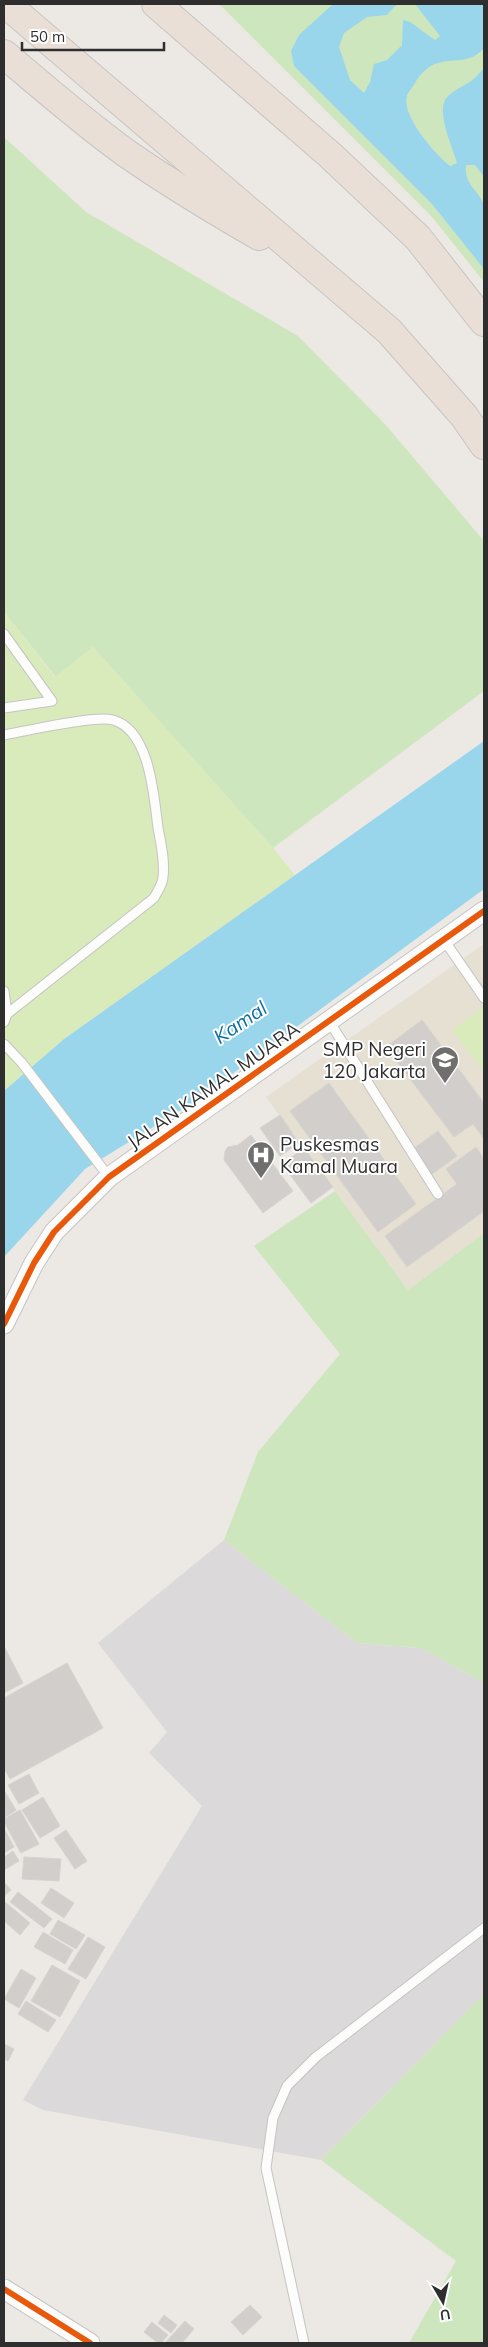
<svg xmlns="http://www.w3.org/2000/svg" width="488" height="2347" font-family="Mulish,sans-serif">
<rect width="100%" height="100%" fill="#ece8e4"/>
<path fill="#dcd9db" d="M224,1540L357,1643L421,1648L484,1683V1994L321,2160L43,2110L23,2100L202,1806L149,1753L167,1732L98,1643Z"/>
<path fill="#e6e0d3" d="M484,944V1233L408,1290L266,1097Z"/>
<g fill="#cee6be">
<path d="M219,4H484V282L432,217Z"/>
<path d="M4,137L86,212L298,336L385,424L484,541V691L273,848L93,647L56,677L4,612Z"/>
<path d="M335,1191L408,1290L484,1233V1683L421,1648L357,1643L224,1540L258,1452L340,1354L254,1246Z"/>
<path d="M484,1994V2343H409L456,2261L321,2160Z"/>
</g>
<g fill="#d9eabb">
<path d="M4,612L55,677L93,647L273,848L295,875L64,1039L4,1091Z"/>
<path d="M484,1006V1072L452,1030Z"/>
</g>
<g fill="#99d6ec">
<path d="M333,4H400L395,6L387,15L367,17L344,33L339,47L350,80L364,93L370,82L374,64L387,60L402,45L403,20L410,22L435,40L440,36L415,4H484V48C470,64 456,58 438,63C429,65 419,75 415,83C413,87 408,92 407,96C401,116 436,155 450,166L457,163C453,147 434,110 448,96C462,84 472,85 484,67V177L475,165H466C463,185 481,192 484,206C487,219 484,254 484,269L432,204L294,66L291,51L299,35Z"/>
<path d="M484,741V889L197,1100L85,1169L4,1257V1091L64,1039Z"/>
</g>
<g fill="#d1cecb" stroke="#d7d4d0">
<path d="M422,1020L484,1103V1139L473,1124L454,1137L386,1047Z"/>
<path d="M329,1083L416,1204L378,1232L290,1111Z"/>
<path d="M280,1115L299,1143L280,1156L260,1128Z"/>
<path d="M438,1131L457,1156L431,1175L413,1149Z"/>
<path d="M251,1135L293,1191L263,1213L224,1160L225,1151L228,1147L238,1145Z"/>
<path d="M476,1147L484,1159V1211L407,1267L385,1236L457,1184L446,1169Z"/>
<path d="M304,1148L333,1187L311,1203L282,1164Z"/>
<path d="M4,1646L23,1683L4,1693Z"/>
<path d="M67,1663L103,1728L10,1779L4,1768V1698Z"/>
<path d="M29,1774L39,1793L19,1804L8,1785Z"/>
<path d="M5,1792L16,1810L4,1818V1793Z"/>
<path d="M43,1797L60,1826L40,1838L22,1810Z"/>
<path d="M20,1810L39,1844L21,1853L4,1822V1819Z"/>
<path d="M4,1828L14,1847L4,1853Z"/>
<path d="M66,1830L87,1861L75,1869L54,1838Z"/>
<path d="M13,1851L19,1861L4,1870V1857Z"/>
<path d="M24,1857L61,1859L59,1881L22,1879Z"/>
<path d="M4,1882L11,1890L4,1896Z"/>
<path d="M51,1888L74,1903L64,1918L41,1903Z"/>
<path d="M18,1892L52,1919L44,1928L10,1902Z"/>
<path d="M4,1901L30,1923L20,1935L4,1921Z"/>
<path d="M58,1920L85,1935L76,1949L50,1934Z"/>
<path d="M43,1932L73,1950L65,1964L34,1947Z"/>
<path d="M88,1937L105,1947L86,1979L68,1969Z"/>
<path d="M52,1965L80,1981L60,2017L31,2001Z"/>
<path d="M21,1969L36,1978L19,2008L4,1999Z"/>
<path d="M26,2001L56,2020L48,2032L18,2014Z"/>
<path d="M4,2044L14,2049L8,2061L4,2059Z"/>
<path d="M250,2305L262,2317L243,2335L231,2322Z"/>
<path d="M164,2315L177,2325L171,2333L158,2323Z"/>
<path d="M185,2321L194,2329L182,2343H165Z"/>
<path d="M152,2322L168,2335L161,2343H158L144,2332Z"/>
</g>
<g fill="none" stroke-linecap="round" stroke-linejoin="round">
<g stroke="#c5c4c5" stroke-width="11">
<g id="lane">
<path d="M4,634L52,701L4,708"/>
<path d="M4,735C26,731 95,715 113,720C150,730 154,797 158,828C161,843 165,861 163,877C163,884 157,892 154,898L7,1014"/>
<path d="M444,940L484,998"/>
<path d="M4,991L7,1014L4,1022"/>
<path d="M329,1021L438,1194"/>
<path d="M4,1044L22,1063L109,1177"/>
<path d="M304,2343L266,2168L273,2118L287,2086L316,2057L484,1928"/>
</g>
</g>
<g stroke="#c5c4c5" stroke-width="21">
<g id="street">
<path d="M4,1324L34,1263L54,1232L109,1177L484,911"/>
<path d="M4,2289L90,2343"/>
</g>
</g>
<g stroke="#c6c5c4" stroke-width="30">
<g id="highway">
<path d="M6,4L389,331L464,416L484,445"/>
<path d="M156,4L330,155L418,238L484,322"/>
<path d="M4,54C44,88 83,122 126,153C169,183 214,210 259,236"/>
</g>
</g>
<use href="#lane" stroke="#fcfcfb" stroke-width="9"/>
<use href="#street" stroke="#fcfcfb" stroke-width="19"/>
<use href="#highway" stroke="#eadfd6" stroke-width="28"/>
<g stroke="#fff" stroke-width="9">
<g id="cycleway">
<path d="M4,1324L34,1263L54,1232L109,1177L484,911"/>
<path d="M4,2289L90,2343"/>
</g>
</g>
<use href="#cycleway" stroke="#e8590c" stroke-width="6"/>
</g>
<defs>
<g id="school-pin" transform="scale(1.4375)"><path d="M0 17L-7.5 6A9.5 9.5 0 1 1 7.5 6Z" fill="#706f6e" stroke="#fff"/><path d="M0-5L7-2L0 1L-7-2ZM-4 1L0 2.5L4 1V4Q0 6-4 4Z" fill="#fff"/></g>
<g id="hospital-pin" transform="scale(1.4375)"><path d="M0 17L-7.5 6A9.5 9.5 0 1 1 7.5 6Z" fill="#706f6e" stroke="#fff"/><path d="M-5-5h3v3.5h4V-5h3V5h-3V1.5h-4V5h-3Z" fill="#fff"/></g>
</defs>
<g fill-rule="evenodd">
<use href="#school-pin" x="445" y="1060"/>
<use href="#hospital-pin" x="261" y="1155"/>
</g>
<g text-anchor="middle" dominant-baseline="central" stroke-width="4" stroke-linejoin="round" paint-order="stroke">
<g font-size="19" fill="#2e2e2e" stroke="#fff" text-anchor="end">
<text x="426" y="1049">SMP Negeri<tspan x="426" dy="22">120 Jakarta</tspan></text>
<text x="280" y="1144" text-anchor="start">Puskesmas<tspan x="280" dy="22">Kamal Muara</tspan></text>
</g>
<g font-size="19" fill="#2e2e2e" stroke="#fff">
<text transform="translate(213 1085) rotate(-35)">JALAN KAMAL MUARA</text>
</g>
<g font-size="20" font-style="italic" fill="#0d6fa3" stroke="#fff">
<text transform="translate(240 1022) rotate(-34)">Kamal</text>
</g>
</g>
<rect width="488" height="2347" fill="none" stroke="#2e2e2e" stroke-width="10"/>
<g transform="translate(443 2302) rotate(171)" stroke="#ffffff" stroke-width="4" paint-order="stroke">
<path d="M0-4L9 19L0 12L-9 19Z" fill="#2e2e2e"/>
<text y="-8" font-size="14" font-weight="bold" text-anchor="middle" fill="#2e2e2e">U</text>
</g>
<path d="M22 42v8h142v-8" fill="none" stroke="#2e2e2e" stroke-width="2.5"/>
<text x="30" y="42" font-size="15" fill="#2e2e2e" stroke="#ffffff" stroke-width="4" paint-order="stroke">50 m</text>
</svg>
